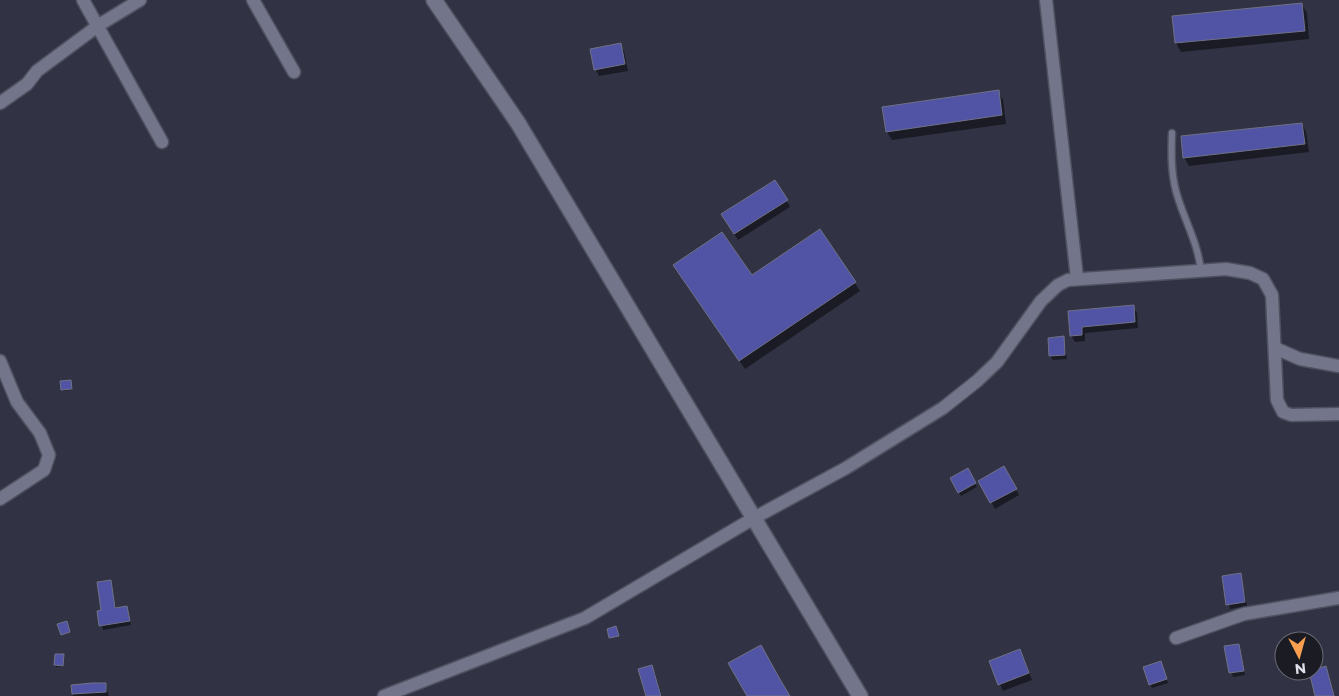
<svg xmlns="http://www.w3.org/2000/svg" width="1339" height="696" font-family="Montserrat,sans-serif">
<rect width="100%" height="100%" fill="#313344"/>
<g fill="#0007">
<path d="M1302,5L1307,13L1309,39L1181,52L1176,43L1173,17Z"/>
<path d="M620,45L624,51L628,71L599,76L596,70L592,50Z"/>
<path d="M998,92L1003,100L1006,124L892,140L887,132L884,108Z"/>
<path d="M1302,124L1306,132L1309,152L1189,166L1184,157Z"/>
<path d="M787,201L790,207L738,240L726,221Z"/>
<path d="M820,230L860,291L745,369L680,274L751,277Z"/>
<path d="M1133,307L1137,313L1138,328L1085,333V341L1075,342L1071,335L1070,312Z"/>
<path d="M1063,338L1067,359L1053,360L1050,356Z"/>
<path d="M71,381L72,390L63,391V390Z"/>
<path d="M1004,468L1019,495L995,509L980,481Z"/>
<path d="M967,470L977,487L961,496L951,479Z"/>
<path d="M1240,575L1247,606L1230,609L1223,577Z"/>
<path d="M110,582L116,609L126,607L131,625L103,630L98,612L103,611Z"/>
<path d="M1238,645L1245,675L1233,677L1226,647Z"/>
<path d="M63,655V667H56L55,665Z"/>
<path d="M1023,657L1032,680L1003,691L990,662Z"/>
<path d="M651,666L655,673L662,696H647Z"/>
<path d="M1163,667L1168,683L1152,688L1150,684Z"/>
<path d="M105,684L109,696H73L72,686Z"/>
</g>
<g fill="#5153a5" stroke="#6f7285">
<path d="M1302,3L1305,31L1175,43L1172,16Z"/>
<path d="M621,43L625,64L594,70L590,49Z"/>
<path d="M999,90L1002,115L886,132L882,107Z"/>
<path d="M1302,123L1305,144L1183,158L1181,136Z"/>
<path d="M775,180L788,200L734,234L721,214Z"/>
<path d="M820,229L856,282L739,361L673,265L722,232L752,275Z"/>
<path d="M1134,305L1135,322L1082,327V335L1070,336L1068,311Z"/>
<path d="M1064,336L1065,355L1049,356L1048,338Z"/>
<path d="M71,380L72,389L61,390L60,381Z"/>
<path d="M1004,466L1017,489L990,503L978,481Z"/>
<path d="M968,468L976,483L958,493L950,478Z"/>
<path d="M1241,573L1245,602L1226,605L1222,576Z"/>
<path d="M111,580L115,608L127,606L130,621L99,626L97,611L101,610L97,582Z"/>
<path d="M67,621L70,632L61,635L57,624Z"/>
<path d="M616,626L619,636L609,638L607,629Z"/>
<path d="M1239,644L1244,671L1229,673L1224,646Z"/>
<path d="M761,645L781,681L790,696H747L728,663Z"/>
<path d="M1020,649L1029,673L998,685L989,661Z"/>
<path d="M55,654H64L63,666L54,665Z"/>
<path d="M1161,661L1167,679L1149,685L1143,667Z"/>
<path d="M652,665L661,696H646L638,669Z"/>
<path d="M1326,666L1334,696H1315L1309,671Z"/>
<path d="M92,683H106V692L72,694L71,685Z"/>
</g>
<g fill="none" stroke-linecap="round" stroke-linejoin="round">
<g stroke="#505160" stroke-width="9">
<path id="lane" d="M1172,133C1171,156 1171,179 1179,201C1187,225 1198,245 1201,271"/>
</g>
<g stroke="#505160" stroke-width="15">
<g id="street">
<path d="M83,0L162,142"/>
<path d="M253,0L294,72"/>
<path d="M1046,0L1077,278"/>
<path d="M0,103L27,84L37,71L99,25L140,0"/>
<path d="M1275,348L1300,359L1339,366"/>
<path d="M0,361L17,402L40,433L49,455L44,470L0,499"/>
<path d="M1176,638L1244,614L1339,598"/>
<path d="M384,696L585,618L754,518L846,468L943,408L977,381L997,362L1041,301L1058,285L1068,280L1226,269L1250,273L1263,279L1272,295L1277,400L1283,412L1291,415L1339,414"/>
</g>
</g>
<g stroke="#505160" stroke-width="18">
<path id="secondary" d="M434,0L518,123L860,696"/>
</g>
<use href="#lane" stroke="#73768a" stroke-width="6"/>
<use href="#street" stroke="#73768a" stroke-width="12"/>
<use href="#secondary" stroke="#73768a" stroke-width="15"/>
</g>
<g transform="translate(1299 656) rotate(174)"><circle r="24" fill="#1a1b23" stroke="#696a73"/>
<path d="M0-4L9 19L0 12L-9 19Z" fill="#fa9f4f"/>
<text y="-8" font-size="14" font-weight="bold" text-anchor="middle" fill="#dfe0ec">N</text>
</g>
</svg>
